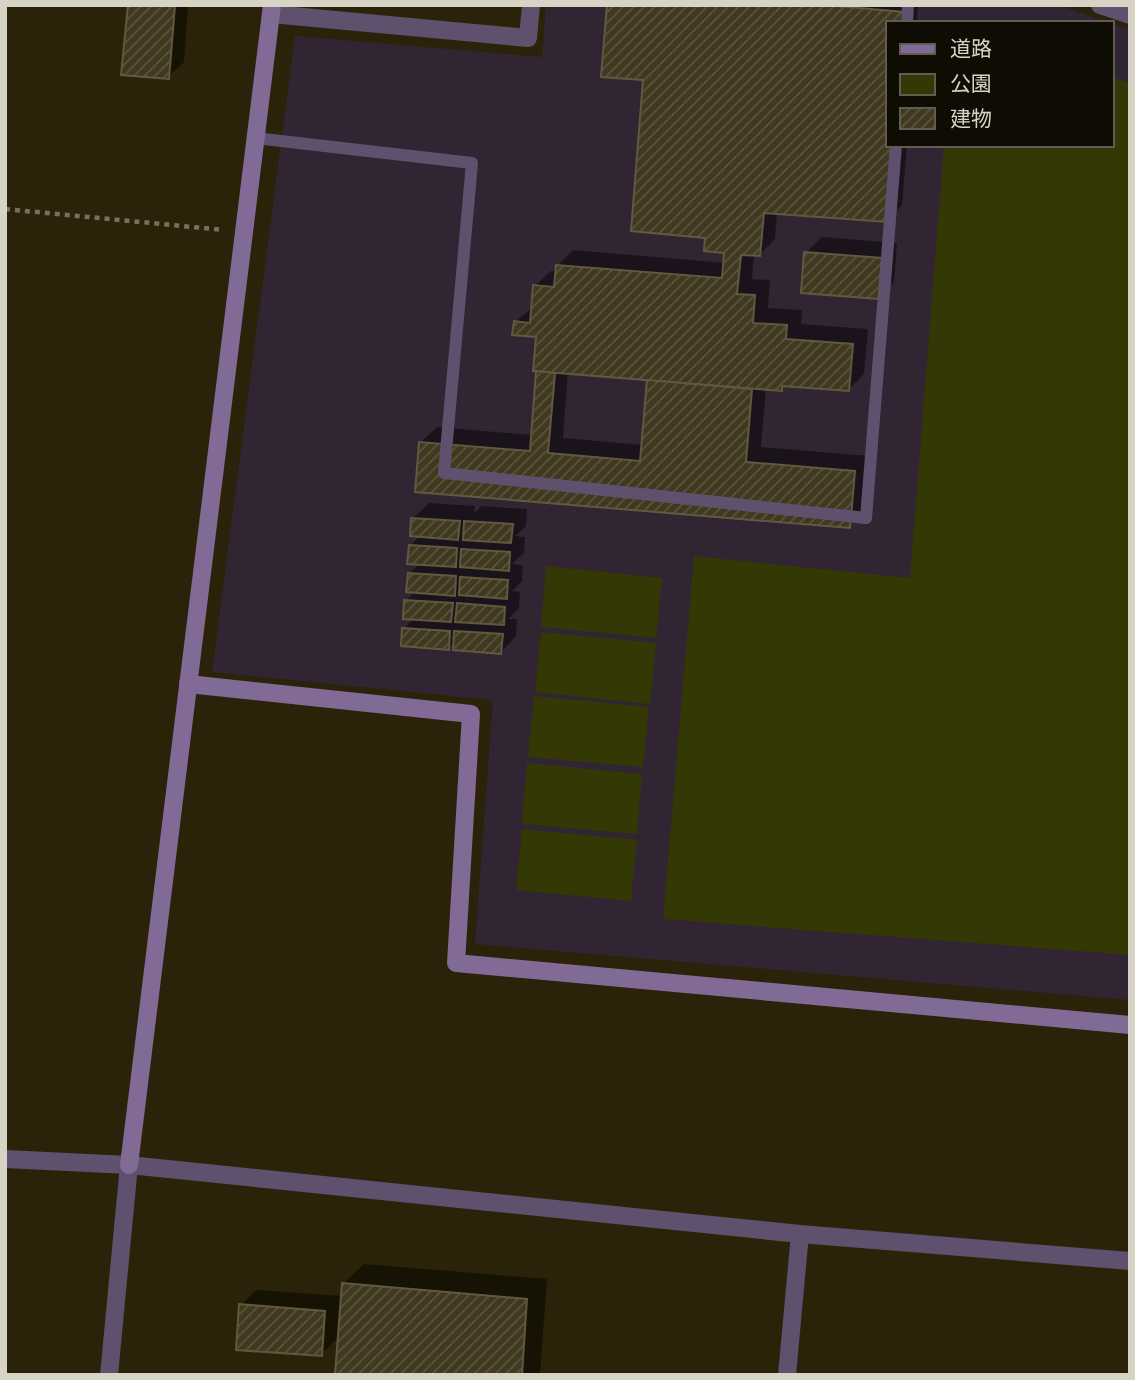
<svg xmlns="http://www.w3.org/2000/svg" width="1135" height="1380" font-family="Mulish,'Noto Sans JP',sans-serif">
<defs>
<pattern id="building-hatch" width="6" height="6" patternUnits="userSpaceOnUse" patternTransform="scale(1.75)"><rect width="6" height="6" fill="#40381f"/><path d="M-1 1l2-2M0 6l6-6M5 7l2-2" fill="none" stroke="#5b543e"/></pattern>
</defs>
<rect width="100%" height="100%" fill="#2a2309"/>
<path fill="#322533" d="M546,5H1058L1110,23H888V145H1112V24L1130,29V1000L475,944L493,700L212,672L295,36L542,57Z"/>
<g fill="#333804">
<path d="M1112,77L1130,83V955L663,919L694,556L910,578L944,145H1112Z"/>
<path d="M546,566L662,578L656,638L541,627Z"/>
<path d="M541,632L656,643L650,704L535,692Z"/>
<path d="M534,696L649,707L643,767L528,757Z"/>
<path d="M527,763L642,774L637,834L522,824Z"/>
<path d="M522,829L637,840L631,901L516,890Z"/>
</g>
<g fill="#0007" fill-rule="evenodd">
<path d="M130,5H188L184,62L168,77Z"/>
<path d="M608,5H918L917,23H888V145H907L902,205L886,221L777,212L775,239L760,254H754L752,279L770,280L768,308L802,310L801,324L868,329L864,374L848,390L786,384L781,389L766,388L761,447L870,456L865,511L849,526L421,442L437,427L532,435L538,335L515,322L533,307L535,286L551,271H557V266L573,250L725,263L726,251L707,236L645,78ZM568,372L649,379L643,445L563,438Z"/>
<path d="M822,237L897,243L894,282L879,297L806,253Z"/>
<path d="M429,503L475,506L474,514L481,506L527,509L526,526L515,536L525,537L524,553L512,564L523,565L522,581L512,591L520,592L519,608L508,619H517L516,636L501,652L455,641L448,648L404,629L414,618L406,601L415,591L409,574L420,563L410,546L421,535L413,518Z"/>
<path d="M364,1264L547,1279L540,1375H337L340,1336L321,1354L241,1305L256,1290L342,1296L343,1284Z"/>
</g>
<g fill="url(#building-hatch)" stroke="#61593f" stroke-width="2">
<path d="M128,5H175L169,79L121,75Z"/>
<path d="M607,5H826L904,12L903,23H888V145H893L887,222L764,213L760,256L741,255L737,294L755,295L753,323L787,325L786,339L853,344L849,391L782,386V391L533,371L536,337L512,335L514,321L530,323L533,285L554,287L556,265L722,278L724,253L704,251L705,238L631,231L643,80L601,77Z"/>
<path d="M804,252L882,258L879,299L801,293Z"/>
<path d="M536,371L555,373L548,453L640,461L647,380L752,389L746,462L855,471L850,528L415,492L419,442L530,451Z"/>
<path d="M411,518L460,521L458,540L410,536Z"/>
<path d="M464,521L513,524L511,543L463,540Z"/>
<path d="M409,545L457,548L456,567L407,564Z"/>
<path d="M461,549L510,552L509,571L460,567Z"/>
<path d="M408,573L456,576L455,596L406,592Z"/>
<path d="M460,577L508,580L507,599L459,595Z"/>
<path d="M404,600L453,603L451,622L403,619Z"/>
<path d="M457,603L505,607L504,625L455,622Z"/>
<path d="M402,628L450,631L449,650L401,646Z"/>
<path d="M454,631L503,634L501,654L453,650Z"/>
<path d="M342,1283L527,1299L522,1375H335Z"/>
<path d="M239,1304L325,1311L322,1356L236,1350Z"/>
</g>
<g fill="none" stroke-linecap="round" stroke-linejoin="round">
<path stroke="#77715c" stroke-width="4.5" stroke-dasharray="5 5" stroke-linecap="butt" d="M5,209L224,230"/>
<g stroke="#5f516d" stroke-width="12">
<path d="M907,23L908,5"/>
<path d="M255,138L472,163L444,473L866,518L896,145"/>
</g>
<g stroke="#5f516d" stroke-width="18">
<path d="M1100,5L1130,15"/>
<path d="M271,14L528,38L531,5"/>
<path d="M5,1159L129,1165L800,1234L1130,1261"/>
<path d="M109,1375L129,1165"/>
<path d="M787,1375L800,1234"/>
</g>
<g stroke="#816a96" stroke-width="18">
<path d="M188,684L471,714L456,963L1130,1025"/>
<path d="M129,1165L272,5"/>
</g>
</g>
<rect width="1135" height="1380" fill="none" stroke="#d8d4c5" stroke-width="14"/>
<rect x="886" y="21" width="228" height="126" fill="#0f0c04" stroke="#5f5c51" stroke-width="2"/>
<rect x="900" y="44" width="35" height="10" fill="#816a96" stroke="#5f5c51" stroke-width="2"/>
<text x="950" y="56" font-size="21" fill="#d8d4c5">道路</text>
<rect x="900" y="74" width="35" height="21" fill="#333804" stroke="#5f5c51" stroke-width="2"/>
<text x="950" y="91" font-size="21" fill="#d8d4c5">公園</text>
<rect x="900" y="108" width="35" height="21" fill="url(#building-hatch)" stroke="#5f5c51" stroke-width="2"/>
<text x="950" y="126" font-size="21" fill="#d8d4c5">建物</text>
</svg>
